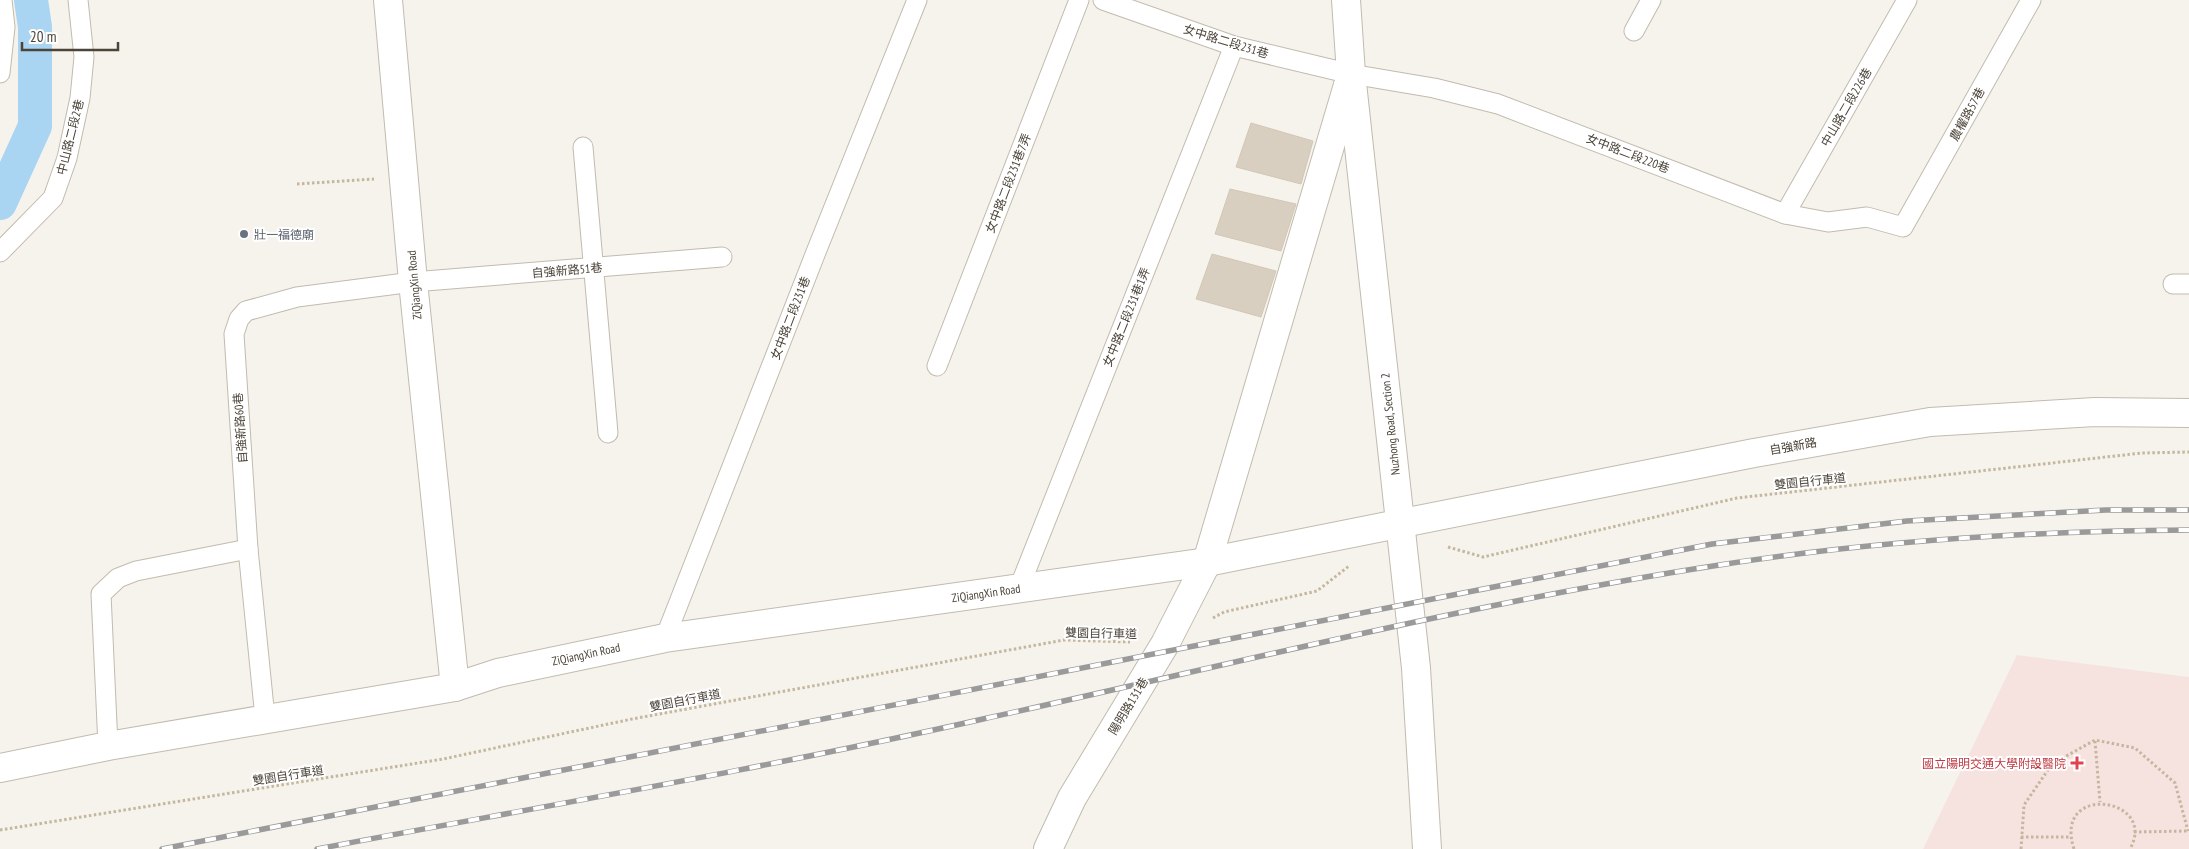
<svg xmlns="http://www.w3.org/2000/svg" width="2189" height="849" font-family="'PT Sans Narrow','Noto Sans TC',sans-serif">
<rect width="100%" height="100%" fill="#f6f3ec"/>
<path fill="#f6e3e0" d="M2017,655L2189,677V849H1923Z"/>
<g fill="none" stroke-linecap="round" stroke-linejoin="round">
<path stroke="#a9d4f2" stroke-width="34" d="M0,203L35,126V27L31,0"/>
</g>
<g fill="#d8cfc1" stroke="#d3c7b4">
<path d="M1251,123L1313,141L1301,184L1236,167Z"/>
<path d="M1230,189L1296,204L1281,251L1215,234Z"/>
<path d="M1212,254L1276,271L1261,317L1196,299Z"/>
</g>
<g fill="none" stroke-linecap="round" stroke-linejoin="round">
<g stroke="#c2bbae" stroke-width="21">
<g id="service">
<path d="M1103,0L1234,46L1351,74L1434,88L1498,104L1785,214L1828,222L1867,217L1903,227L2031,0"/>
<path d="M1634,31L1651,0"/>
<path d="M0,73L5,27L2,0"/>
<path d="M583,147L608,433"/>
<path d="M1785,214L1907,0"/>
<path d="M0,252L53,198L67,158L80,98L84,57L78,0"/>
<path d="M2173,284H2189"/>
<path d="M937,366L1079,0"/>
<path d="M1019,588L1234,46"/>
<path d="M665,638L816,252L917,0"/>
<path d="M265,718L248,549L234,334L239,319L246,311L297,297L413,282L722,257"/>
<path d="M108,746L101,594L118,578L136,571L248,549"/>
</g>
</g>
<g stroke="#c2bbae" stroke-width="30">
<g id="minor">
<path d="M388,0L413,282L455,687L498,673L665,638L1207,562L1754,453L1930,422L2095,412L2189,413"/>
<path d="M1346,0L1351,74L1416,668L1427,849"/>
<path d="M0,768L108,746L455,687"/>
<path d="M1048,849L1072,798L1165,644L1207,562L1348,85"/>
</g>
</g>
<g stroke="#c4b79f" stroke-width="3" stroke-dasharray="2.5 2.5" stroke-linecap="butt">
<path d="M297,184L374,179"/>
<path d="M1448,547L1483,557L1737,498L2142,453L2189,452"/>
<path d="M1213,618L1224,612L1317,591L1349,566"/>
<path d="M2095,741L2100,802"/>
<path d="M0,830L443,759L632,719L1064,640L1130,642"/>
<path d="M2134,832L2188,831"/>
<path d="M2021,837H2070"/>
<path d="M2021,849L2024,805L2052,764L2095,740L2135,748L2175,783L2188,831"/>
<path d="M2074,849C2052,782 2159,797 2130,849"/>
</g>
<use href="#service" stroke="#fff" stroke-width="19"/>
<use href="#minor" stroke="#fff" stroke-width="28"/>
<g stroke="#9a9a9a" stroke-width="5.5">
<g id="rail">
<path d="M162,849L1712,544L1907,521L2106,510H2189"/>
<path d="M317,849C539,807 762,769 983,719C1225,666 1467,604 1713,566C1870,541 2030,531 2189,530"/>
</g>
</g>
<use href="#rail" stroke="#fff" stroke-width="4" stroke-dasharray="11" stroke-linecap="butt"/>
</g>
<circle fill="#6b7280" stroke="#fff" stroke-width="2" cx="244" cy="234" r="5"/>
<path fill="#e0444e" stroke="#fff" stroke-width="2" d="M2074.5 755.5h5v5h5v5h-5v5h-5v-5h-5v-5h5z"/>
<g text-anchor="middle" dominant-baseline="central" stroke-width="4" stroke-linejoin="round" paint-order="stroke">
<g font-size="12" fill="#4b4439" stroke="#fff">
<text transform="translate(1226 41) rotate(17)">女中路二段231巷</text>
<text transform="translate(1846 107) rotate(-60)">中山路二段226巷</text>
<text transform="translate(1967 114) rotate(-61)">農權路57巷</text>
<text transform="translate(70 137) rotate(-76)">中山路二段2巷</text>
<text transform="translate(1628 153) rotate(21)">女中路二段220巷</text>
<text transform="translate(1008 183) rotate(-69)">女中路二段231巷7弄</text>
<text transform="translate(567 270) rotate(-5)">自強新路51巷</text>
<text transform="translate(414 285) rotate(-95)">ZiQiangXin Road</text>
<text transform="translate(1126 317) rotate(-68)">女中路二段231巷1弄</text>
<text transform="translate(790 318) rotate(-69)">女中路二段231巷</text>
<text transform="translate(1390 424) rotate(-96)">Nuzhong Road, Section 2</text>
<text transform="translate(240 428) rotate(-94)">自強新路60巷</text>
<text transform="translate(1793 446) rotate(-10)">自強新路</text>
<text transform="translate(1810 481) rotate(-6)">雙園自行車道</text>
<text transform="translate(986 593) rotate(-8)">ZiQiangXin Road</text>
<text transform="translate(1101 633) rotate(1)">雙園自行車道</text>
<text transform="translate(586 654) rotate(-12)">ZiQiangXin Road</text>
<text transform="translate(685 700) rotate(-11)">雙園自行車道</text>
<text transform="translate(1128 706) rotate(-59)">陽明路131巷</text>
<text transform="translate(288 775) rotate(-9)">雙園自行車道</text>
</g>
<g font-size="12" fill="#5b616d" stroke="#fff" text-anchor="start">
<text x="254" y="234">壯一福德廟</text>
</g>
<g font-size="12" fill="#be3a42" stroke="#fff" text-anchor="end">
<text x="2066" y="763">國立陽明交通大學附設醫院</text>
</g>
</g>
<path d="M22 42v8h96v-8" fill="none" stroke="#4b4439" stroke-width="2.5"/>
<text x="30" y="42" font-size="15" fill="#4b4439" stroke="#ffffff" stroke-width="4" paint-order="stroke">20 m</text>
</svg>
